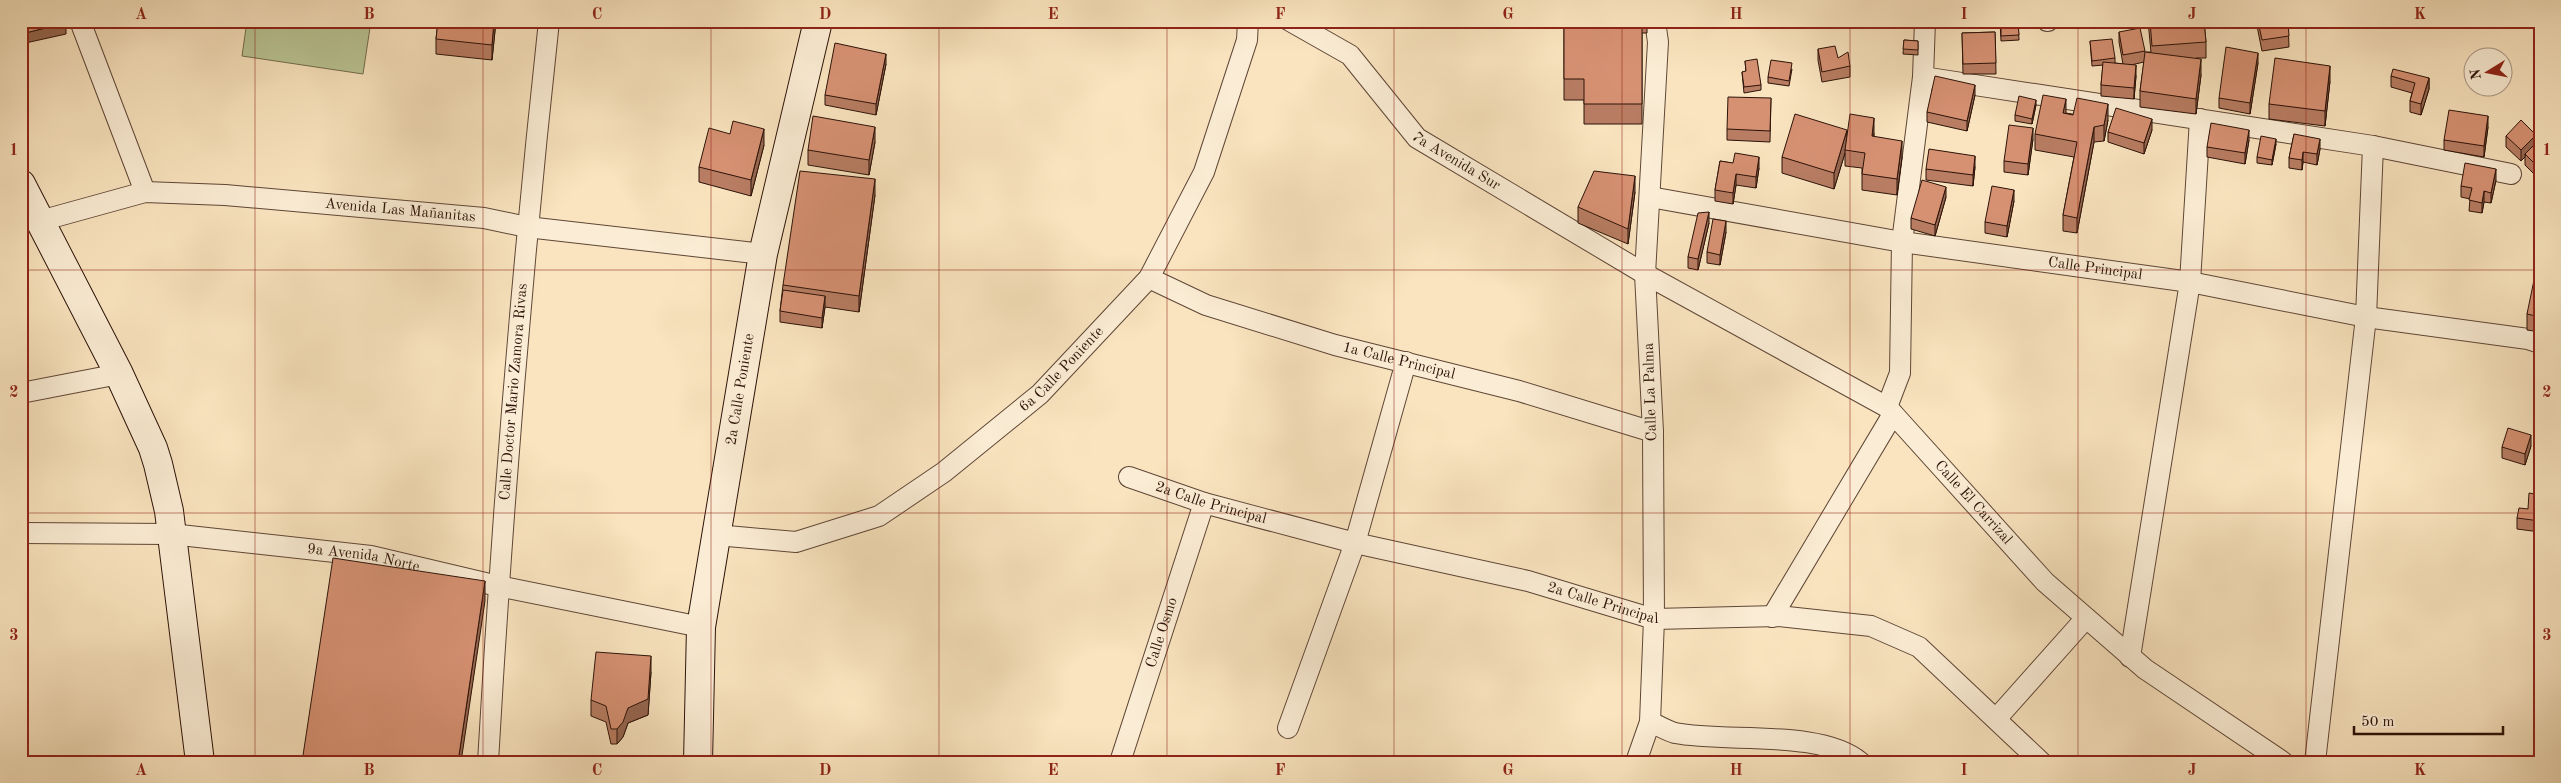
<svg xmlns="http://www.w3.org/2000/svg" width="2561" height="783" font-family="'Old Standard TT',serif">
<rect width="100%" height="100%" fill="#f9e4bf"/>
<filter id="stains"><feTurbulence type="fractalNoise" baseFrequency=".004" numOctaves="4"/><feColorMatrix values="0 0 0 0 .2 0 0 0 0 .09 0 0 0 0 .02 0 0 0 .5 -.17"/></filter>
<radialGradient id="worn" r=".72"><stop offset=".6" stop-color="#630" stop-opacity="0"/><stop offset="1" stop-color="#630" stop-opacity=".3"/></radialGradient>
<path fill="#bac595" stroke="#736c4e" d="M247,21H371L363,74L242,56Z"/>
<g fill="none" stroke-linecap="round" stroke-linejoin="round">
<g stroke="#5f4636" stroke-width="22">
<g id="street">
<path d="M80,21L145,192"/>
<path id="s1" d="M1290,21L1350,55L1417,138L1645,274L1887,407L2045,582L2145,669L2283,762"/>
<path d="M2047,21H2048"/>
<path d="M1923,77L2373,146L2511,174"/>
<path id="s2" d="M1650,197L1902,242L2190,282L2366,317L2528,339L2540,343"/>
<path id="s3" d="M40,221L145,192L225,195L484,218L527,227L763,254"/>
<path id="s4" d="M1149,278L1206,305L1335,345L1519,391L1653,432"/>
<path d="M21,393L119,374"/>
<path d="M1887,407L1900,373L1902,242L1923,77L1925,21"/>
<path id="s5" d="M1129,477L1204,503L1355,543L1528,581L1654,619L1778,616L1871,626L1919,647L2041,762"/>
<path id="s6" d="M21,533L171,534L371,556L498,586L701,627"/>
<path id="s7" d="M716,535L796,542L879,516L944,472L1040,394L1149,278L1204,172L1247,40L1248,21"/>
<path d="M1772,617L1893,414"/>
<path d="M2130,657L2190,282L2200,119"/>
<path d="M1996,719L2086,618"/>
<path d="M1650,722C1658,725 1667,731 1675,733C1726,743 1820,729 1860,762"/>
<path d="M1288,728L1355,543L1406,362"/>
<path id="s8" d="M488,762C502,514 522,268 549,21"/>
<path id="s9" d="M1120,762L1204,503"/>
<path d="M1636,762L1650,722L1654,619L1653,432L1645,274L1658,42L1655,21"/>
<path d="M2315,762L2366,317L2373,146"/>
</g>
</g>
<g stroke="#2c1208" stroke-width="30">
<g id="secondary">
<path d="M21,184L119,374L153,448L158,464L169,511L200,762"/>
<path id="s10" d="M698,762L701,627L763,254L818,21"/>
</g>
</g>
<use href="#street" stroke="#fbedd5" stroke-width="20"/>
<use href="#secondary" stroke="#fbedd5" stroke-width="28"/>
</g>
<g fill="#b87d63" stroke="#2c1208">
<path d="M438,21H496L492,60L436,54V39Z"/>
<path d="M1564,21H1647V33H1642V124H1584V100H1564Z"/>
<path d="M2000,21H2018L2019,40L2001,41Z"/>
<path d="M2148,21H2204L2206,42V58H2196L2201,75L2196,114L2140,107V91L2144,62L2131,65L2136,76L2134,99L2101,96V85L2103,65L2092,66L2090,41L2115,58V63L2123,64L2119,42V32L2145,52H2151Z"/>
<path d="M2256,21H2288L2289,47L2262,51Z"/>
<path d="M1995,32L1996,74H1963L1962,33Z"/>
<path d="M1904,40L1918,41V55L1903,54Z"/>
<path d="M1818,49L1838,58L1850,66V77L1822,82L1818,60Z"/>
<path d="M1745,61L1761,85V90L1744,93L1742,72H1746Z"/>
<path d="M2258,63L2250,114L2219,108V98Z"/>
<path d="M886,64L876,115L825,105V95Z"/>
<path d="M1792,69L1789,86L1768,83V77Z"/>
<path d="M2391,76L2429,78V89L2421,115L2410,112V101L2412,93L2391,87Z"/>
<path d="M2330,81L2325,126L2269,119V104Z"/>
<path d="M1975,95L1967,131L1927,122V112Z"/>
<path d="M1771,98L1770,142L1727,140V129Z"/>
<path d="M2036,105L2032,124L2015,121V115Z"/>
<path d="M2066,113L2108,120L2104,141L2094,142L2077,233L2063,231V215L2074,157L2035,150V134Z"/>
<path d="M2488,127L2484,157L2444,150V140Z"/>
<path d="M2152,130L2144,154L2108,142V132Z"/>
<path d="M1874,133V137L1902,157L1897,195L1862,190V168L1845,166V153L1834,189L1782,173V157L1847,135Z"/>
<path d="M2294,134L2320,149L2317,165L2303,162L2302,170L2289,168V158Z"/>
<path d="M2506,136L2536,145L2534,147L2540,152V180L2525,165V157L2521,161L2506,147Z"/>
<path d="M2033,139L2028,175L2004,172V161Z"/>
<path d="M2249,140L2245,164L2207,157V147Z"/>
<path d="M875,142L869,175L808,165V150Z"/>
<path d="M2276,144L2272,165L2257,163V157Z"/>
<path d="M764,145L751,196L699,182V167Z"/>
<path d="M1720,161L1759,168L1756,188L1736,185L1733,204L1715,201V190Z"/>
<path d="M1975,167L1973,186L1926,180V169Z"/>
<path d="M2496,180L2491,203L2484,202L2482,213L2469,211L2470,199L2461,197V186Z"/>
<path d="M1635,192L1628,244L1578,223V207Z"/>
<path d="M875,195L859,312L825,307L822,328L780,322V311L783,285Z"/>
<path d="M1946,197L1935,236L1911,229V218Z"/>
<path d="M2014,201L2007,237L1985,233V222Z"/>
<path d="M1709,223L1698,270L1688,268V257Z"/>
<path d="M1726,232L1720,265L1707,263V252Z"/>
<path d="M2540,281V332L2527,330V314Z"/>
<path d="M2531,446L2525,465L2502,458V447Z"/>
<path d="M2540,495V532L2517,529V518L2528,509Z"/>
<path d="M651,672L648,715L628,723L623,737L617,744H611L606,722L591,716V700Z"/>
</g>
<g fill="#966650" stroke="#2c1208">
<path d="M494,21H496L492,60V45Z"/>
<path d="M66,23V34L21,44V34Z"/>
<path d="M2258,53V63L2250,114V103Z"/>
<path d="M886,54V64L876,115V104Z"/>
<path d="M2201,59V75L2196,114V99Z"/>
<path d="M2136,65V76L2134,99V88Z"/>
<path d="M2330,66V81L2325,126V111Z"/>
<path d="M2429,78V89L2421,115V104Z"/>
<path d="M1975,85V95L1967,131V121Z"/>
<path d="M2066,99V115L2063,113Z"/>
<path d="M2036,100V105L2032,124V119Z"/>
<path d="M2108,104V120L2104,141V125Z"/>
<path d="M2488,116V127L2484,157V146Z"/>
<path d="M1874,118V133L1872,152V136Z"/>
<path d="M2152,119V130L2144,154V143Z"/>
<path d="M875,127V142L869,175V160Z"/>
<path d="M2094,127V142L2077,233V218Z"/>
<path d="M2033,128V139L2028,175V164Z"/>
<path d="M764,129V145L751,196V180Z"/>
<path d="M1847,130V146L1845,150V153L1834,189V173Z"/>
<path d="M2249,130V140L2245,164V153Z"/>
<path d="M2536,135V145L2526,156L2525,154V157L2521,161V150Z"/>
<path d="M2276,139V144L2272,165V160Z"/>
<path d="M2320,139V149L2317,165V154Z"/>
<path d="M1902,141V157L1897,195V179Z"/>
<path d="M2303,152V162L2302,170V160Z"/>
<path d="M1975,156V167L1973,186V175Z"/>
<path d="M1759,157V168L1756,188V177Z"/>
<path d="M2496,169V180L2491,203V193Z"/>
<path d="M1736,174V185L1733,204V193Z"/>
<path d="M1635,176V192L1628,244V229Z"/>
<path d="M875,179V195L859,312V296Z"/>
<path d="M1946,187V197L1935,236V225Z"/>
<path d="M2014,190V201L2007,237V226Z"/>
<path d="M2484,191V202L2482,213V203Z"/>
<path d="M1709,212V223L1698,270V259Z"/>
<path d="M1726,221V232L1720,265V255Z"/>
<path d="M825,296V307L822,328V318Z"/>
<path d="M2531,435V446L2525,465V454Z"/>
<path d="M485,581V601L461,762H458Z"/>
<path d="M651,656V672L648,715L628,723L623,737L617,744V729L628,708Z"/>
</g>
<g fill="#d69173" stroke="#2c1208">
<path d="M21,21H65L66,23L21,34Z"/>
<path d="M438,21H494L492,45L436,39Z"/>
<path d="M1564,21H1617V26H1642V104H1584V79H1564Z"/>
<path d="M2001,21H2018L2019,35L2001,36Z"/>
<path d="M2150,21H2204L2206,42L2152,46Z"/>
<path d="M2258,21H2288L2289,36L2262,40Z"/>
<path d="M2140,28L2145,51L2123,55L2119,32Z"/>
<path d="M1995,32L1996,63L1963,64L1962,33Z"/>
<path d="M2112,39L2115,58L2092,61L2090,41Z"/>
<path d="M1904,40L1918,41V50L1903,49Z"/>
<path d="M835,43L886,54L876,104L825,95Z"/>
<path d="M1835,46L1838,58L1848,52L1850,66L1822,72L1818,49Z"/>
<path d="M2226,47L2258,53L2250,103L2219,98Z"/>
<path d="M2145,52L2201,59L2196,99L2140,91Z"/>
<path d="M2275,58L2330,66L2325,111L2269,104Z"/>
<path d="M1757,59L1761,85L1744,87L1742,72L1746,71L1745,61Z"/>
<path d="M1771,60L1792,63L1789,81L1768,77Z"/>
<path d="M2103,62L2136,65L2134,88L2101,85Z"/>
<path d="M2393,69L2429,78L2421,104L2410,101L2415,83L2391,76Z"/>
<path d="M1935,76L1975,85L1967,121L1927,112Z"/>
<path d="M2043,95L2066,99L2063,113L2073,115L2077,98L2108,104L2104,125L2094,127L2077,218L2063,215L2077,142L2035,134Z"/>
<path d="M2019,96L2036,100L2032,119L2015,115Z"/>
<path d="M1728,97L1771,98L1770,131L1727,129Z"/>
<path d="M2116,108L2152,119L2144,143L2108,132Z"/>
<path d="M2449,110L2488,116L2484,146L2444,140Z"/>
<path d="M1795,114L1847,130L1834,173L1782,157Z"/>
<path d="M1850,114L1874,118L1872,136L1902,141L1897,179L1862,174L1865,153L1845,150Z"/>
<path d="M813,116L875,127L869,160L808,150Z"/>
<path d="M2521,120L2536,135L2521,150L2506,136Z"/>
<path d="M733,121L764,129L751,180L699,167L709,128L730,134Z"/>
<path d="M2211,123L2249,130L2245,153L2207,147Z"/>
<path d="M2009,125L2033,128L2028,164L2004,161Z"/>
<path d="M2294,134L2320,139L2317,154L2303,152L2302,160L2289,158Z"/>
<path d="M2261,136L2276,139L2272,160L2257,157Z"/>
<path d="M2533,146L2540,152V169L2525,154Z"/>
<path d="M1929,149L1975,156L1973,175L1926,169Z"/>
<path d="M1735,153L1759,157L1756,177L1736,174L1733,193L1715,190L1720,161L1733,163Z"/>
<path d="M2465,163L2496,169L2491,193L2484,191L2482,203L2469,200L2472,188L2461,186Z"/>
<path d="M800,171L875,179L859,296L783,285Z"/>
<path d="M1594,171L1635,176L1628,229L1578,207Z"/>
<path d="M1922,180L1946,187L1935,225L1911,218Z"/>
<path d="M1992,186L2014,190L2007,226L1985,222Z"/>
<path d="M1709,212L1698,259L1688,257L1698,213Z"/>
<path d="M1713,219L1726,221L1720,255L1707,252Z"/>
<path d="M2534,280L2540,281V317L2527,314Z"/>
<path d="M783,290L825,296L822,318L780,311Z"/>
<path d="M2508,428L2531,435L2525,454L2502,447Z"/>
<path d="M2529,493L2540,495V521L2517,518L2519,508L2528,509Z"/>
<path d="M333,558L485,581L458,762H302Z"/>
<path d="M596,652L651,656L648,699L628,708L623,722L617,729H611L606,706L591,700Z"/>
</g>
<path fill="none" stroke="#8f2418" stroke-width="1" stroke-opacity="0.55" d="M255,21V762M483,21V762M711,21V762M939,21V762M1167,21V762M1394,21V762M1622,21V762M1850,21V762M2078,21V762M2306,21V762M21,270H2540M21,513H2540"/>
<g text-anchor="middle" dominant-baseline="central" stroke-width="4" stroke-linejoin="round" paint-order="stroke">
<g font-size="15" fill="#2c1208" stroke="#fbedd5">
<text stroke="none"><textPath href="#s1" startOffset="221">7a Avenida Sur</textPath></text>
<text stroke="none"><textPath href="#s3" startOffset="365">Avenida Las Mañanitas</textPath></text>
<text stroke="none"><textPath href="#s2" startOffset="451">Calle Principal</textPath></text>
<text stroke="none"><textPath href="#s4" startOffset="264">1a Calle Principal</textPath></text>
<text stroke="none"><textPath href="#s7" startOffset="402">6a Calle Poniente</textPath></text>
<text stroke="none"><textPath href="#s10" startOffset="376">2a Calle Poniente</textPath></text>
<text stroke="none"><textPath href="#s8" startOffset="371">Calle Doctor Mario Zamora Rivas</textPath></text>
<text transform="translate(1651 392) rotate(-92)">Calle La Palma</text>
<text stroke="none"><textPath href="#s5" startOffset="86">2a Calle Principal</textPath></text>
<text stroke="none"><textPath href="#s1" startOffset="846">Calle El Carrizal</textPath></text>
<text stroke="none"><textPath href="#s6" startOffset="344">9a Avenida Norte</textPath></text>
<text stroke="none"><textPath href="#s5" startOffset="491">2a Calle Principal</textPath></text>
<text stroke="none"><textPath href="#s9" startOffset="136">Calle Osmo</textPath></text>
</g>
</g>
<rect width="2561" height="783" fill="none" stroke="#f9e4bf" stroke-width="55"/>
<g transform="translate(2488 72) rotate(260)"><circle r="24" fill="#fbedd5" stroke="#a89583"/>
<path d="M0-4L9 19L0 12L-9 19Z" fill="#8f2418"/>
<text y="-8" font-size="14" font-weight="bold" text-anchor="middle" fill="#2c1208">N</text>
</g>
<path d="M2354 726v8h149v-8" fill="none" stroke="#2c1208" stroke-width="2.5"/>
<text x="2361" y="726" font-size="15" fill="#2c1208" stroke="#fbedd5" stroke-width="4" paint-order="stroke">50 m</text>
<rect x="28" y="28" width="2506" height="728" fill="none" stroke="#8f2418" stroke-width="2"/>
<g font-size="16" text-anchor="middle" font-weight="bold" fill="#8f2418">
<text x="141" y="19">A</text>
<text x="369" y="19">B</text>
<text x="597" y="19">C</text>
<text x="825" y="19">D</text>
<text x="1053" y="19">E</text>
<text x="1280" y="19">F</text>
<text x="1508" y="19">G</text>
<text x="1736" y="19">H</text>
<text x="1964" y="19">I</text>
<text x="2192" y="19">J</text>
<text x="2420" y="19">K</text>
<text x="14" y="155">1</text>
<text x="2547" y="155">1</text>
<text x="14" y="397">2</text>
<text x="2547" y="397">2</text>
<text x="14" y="640">3</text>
<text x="2547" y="640">3</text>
<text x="141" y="775">A</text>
<text x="369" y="775">B</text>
<text x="597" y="775">C</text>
<text x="825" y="775">D</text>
<text x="1053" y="775">E</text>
<text x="1280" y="775">F</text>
<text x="1508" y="775">G</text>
<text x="1736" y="775">H</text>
<text x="1964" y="775">I</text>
<text x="2192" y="775">J</text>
<text x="2420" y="775">K</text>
</g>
<rect width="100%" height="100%" filter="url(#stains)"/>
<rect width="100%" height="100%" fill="url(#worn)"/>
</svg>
